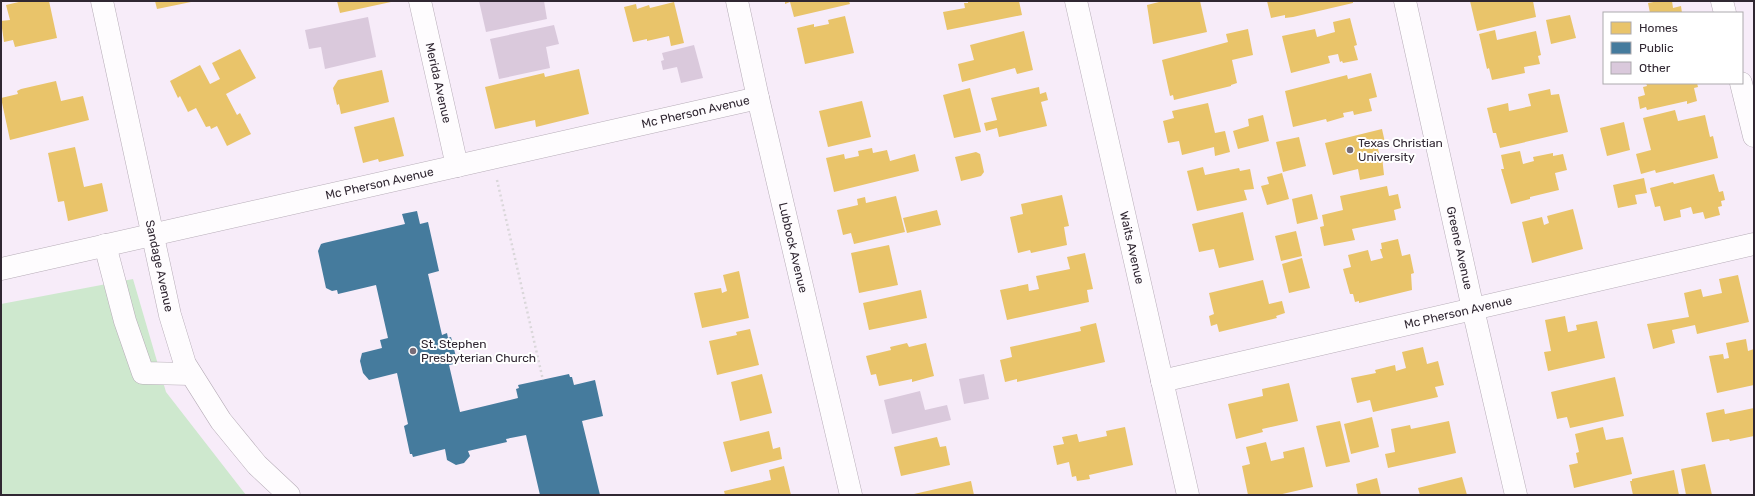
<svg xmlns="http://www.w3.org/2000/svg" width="1755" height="496" font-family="Rubik,sans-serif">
<rect width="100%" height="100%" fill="#f7ecf9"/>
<path fill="#cee8ce" d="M133,279L166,392L246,495H1V304Z"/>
<g fill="#e9c46a">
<path d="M23,1H49L57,38L15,47L13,40L4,42L1,21L10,20L6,5Z"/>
<path d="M155,1H190L191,2L157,9Z"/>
<path d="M337,1H391V2L340,13Z"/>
<path d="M785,1H849L850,4L794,17L790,2L785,4Z"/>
<path d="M968,1H1019L1022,15L947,30L943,12L965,8L964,3H968Z"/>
<path d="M1163,1H1200L1207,32L1153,44L1147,5Z"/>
<path d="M1267,1H1353V3L1293,17L1285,18V15L1271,18Z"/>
<path d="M1470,1H1533L1536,17L1477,31Z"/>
<path d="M1659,1H1672L1673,8L1681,6L1682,13H1650L1648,3Z"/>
<path d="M674,2L684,43L671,46L669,36L647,41V39L633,42L624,7L636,4L637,9L649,5L650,8Z"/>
<path d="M1570,15L1576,38L1551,44L1546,20Z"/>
<path d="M845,16L854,53L805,64L797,28L814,24V27L829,24L828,20Z"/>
<path d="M1350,18L1357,45L1354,46L1358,60L1343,63L1342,61L1340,62L1338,54L1328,56L1330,63L1291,73L1282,36L1315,29L1317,37L1335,32L1333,22Z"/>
<path d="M1248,29L1253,55L1232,60L1237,83L1231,85V86L1174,100L1173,95L1170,96L1162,60L1228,42L1226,34Z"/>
<path d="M1495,30L1497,40L1536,31L1541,55L1538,56L1540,64L1524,67L1525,73L1492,80L1489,68L1487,69L1479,34Z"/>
<path d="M1024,31L1033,70L1017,74L1015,68L962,82L958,64L974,60L970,45Z"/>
<path d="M240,49L256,78L226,94L237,115L240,113L251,134L227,146L217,126L211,129L210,126L206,127L196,108L188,112L180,96L178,98L170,81L200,65L210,84L220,79L212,63Z"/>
<path d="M579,69L589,114L536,127L535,120L495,129L485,87L544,73L545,77Z"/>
<path d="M382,70L389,102L341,114L339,104L337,105L333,88L338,80Z"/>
<path d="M1371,73L1377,97L1369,99L1372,111L1354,115L1353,111L1343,113L1344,117L1327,122L1326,119L1293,127L1285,91L1347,75L1348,79Z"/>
<path d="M56,81L61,101L83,96L89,120L10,140L1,98L18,94L17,91L21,89Z"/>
<path d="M1646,83H1697L1698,87L1694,88L1697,101L1687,104V101L1647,110L1646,107L1640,109L1638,97L1645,95L1643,87L1647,86Z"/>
<path d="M1039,87L1040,94L1046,92L1048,100L1041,102L1047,126L999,137L997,128L986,131L984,123L997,120L991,98Z"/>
<path d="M970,88L981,132L954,138L943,95Z"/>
<path d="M1550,89L1551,95L1559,94L1568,132L1500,148L1496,133H1493L1487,108L1508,103L1509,111L1531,106L1528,94Z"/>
<path d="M862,101L871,137L828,147L819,111Z"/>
<path d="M1208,103L1215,133L1225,131L1230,152L1215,156L1214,147L1182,155L1179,141L1168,143L1163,121L1174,118L1172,111Z"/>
<path d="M1675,110L1678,121L1705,115L1710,137L1713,136L1718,158L1656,173L1655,170L1641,174L1636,154L1651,150L1643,118Z"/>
<path d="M1263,115L1269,141L1238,149L1233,131L1249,126L1248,119Z"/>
<path d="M394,117L404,156L379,162L378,159L363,163L354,127Z"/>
<path d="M1624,122L1630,150L1607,156L1600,128Z"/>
<path d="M1382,129L1386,147L1378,149L1380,157L1382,156L1384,175L1360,180L1358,169L1333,175L1325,143Z"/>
<path d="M1299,137L1306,166L1283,172L1276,142Z"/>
<path d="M75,147L84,187L102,183L108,211L68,221L64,201L58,202L48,153Z"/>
<path d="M872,148L873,153L887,150L890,161L915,154L919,171L834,192L826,158L844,154L845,159L859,156L858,151Z"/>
<path d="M1520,151L1523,164L1534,161L1533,157L1553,153V156L1563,154L1567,170L1555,173L1559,190L1530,197V199L1511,204L1501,169H1504L1501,155Z"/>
<path d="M976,152L980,154L984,172L981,176L961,181L955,157Z"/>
<path d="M1203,167L1205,175L1239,168L1240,171L1250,169L1254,189L1244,190L1247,200L1197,211L1187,171Z"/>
<path d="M1282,173L1289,199L1267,205L1261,186L1269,184L1267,177Z"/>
<path d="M1714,174L1719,192L1723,191L1725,200L1721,201L1722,206L1718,207L1720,215L1705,219L1703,212L1693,214L1691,207L1680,210L1681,217L1664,221L1660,206L1655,207L1650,188L1673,182L1674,184Z"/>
<path d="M1644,178L1647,193L1635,195L1637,204L1618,208L1613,185Z"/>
<path d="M1387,186L1389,196L1398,194L1401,208L1394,210L1396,220L1352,229L1355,240L1324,246L1320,227L1324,226L1322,215L1343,210L1340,196Z"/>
<path d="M1312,194L1318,219L1297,224L1292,199Z"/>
<path d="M1062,195L1069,226L1064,227L1067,245L1031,253L1030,250L1018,253L1010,217L1023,214L1021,204Z"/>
<path d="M896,196L905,232L854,244L851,233L843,235L837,210L858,205L857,199L865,197L866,203Z"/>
<path d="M1573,209L1583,249L1532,263L1522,222L1542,217L1544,225L1549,223L1547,216Z"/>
<path d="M937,210L941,225L907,233L903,218Z"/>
<path d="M1243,212L1254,260L1219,268L1214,249L1199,252L1192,224Z"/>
<path d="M1296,231L1302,256L1281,261L1275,236Z"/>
<path d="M1398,239L1402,256L1410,254L1414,273L1411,274L1412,290L1359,303V301L1355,302L1353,294H1350L1343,269L1351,267L1348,255L1368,250L1371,261L1383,258L1380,249H1382L1381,243Z"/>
<path d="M889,245L898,285L859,293L851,253Z"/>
<path d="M1085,253L1093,289L1087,290L1089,302L1007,320L1000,290L1028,284L1029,291L1039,289L1036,276L1070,269L1067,257Z"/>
<path d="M1302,258L1310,288L1289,293L1282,264Z"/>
<path d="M739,271L749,318L702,328L694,293L721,288L722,293L727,291L723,275Z"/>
<path d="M1738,275L1749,322L1697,334L1695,325L1672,330L1675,343L1653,349L1647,324L1689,317L1684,293L1701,289L1703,297L1722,293L1719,279Z"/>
<path d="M1263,280L1269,304L1282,301L1285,313L1276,316L1277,318L1219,332L1217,324L1211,326L1209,316L1214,314L1209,293Z"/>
<path d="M921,290L927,318L869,330L863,303Z"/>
<path d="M1565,316L1568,332L1577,330L1576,325L1597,321L1605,358L1548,371L1544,352L1551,351L1545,320Z"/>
<path d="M1096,323L1105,362L1017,382V379L1005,382L1000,360L1012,357L1010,347L1081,331L1080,327Z"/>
<path d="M750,329L759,365L717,375L709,341L737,335L736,332Z"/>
<path d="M1746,339L1748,351L1754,349V385L1717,393L1709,356L1723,354L1724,359L1729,358L1726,343Z"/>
<path d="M907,343L909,347L926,343L934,376L912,382V379L879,386L876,374L871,375L866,356L891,350L890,347Z"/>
<path d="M1423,347L1427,364L1438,361L1444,385L1435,387L1438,397L1373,412L1370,400L1357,403L1351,378L1376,373L1375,370L1395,365L1396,371L1406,368L1402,352Z"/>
<path d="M762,374L772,413L740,421L731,382Z"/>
<path d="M1615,377L1624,416L1570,428L1567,417L1557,419L1551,392Z"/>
<path d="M1289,383L1298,421L1262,429L1263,432L1236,439L1228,404L1263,396L1262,389Z"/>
<path d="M1754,408V436L1730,441L1729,439L1712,442L1706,413L1724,409L1725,414Z"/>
<path d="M1372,417L1379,447L1351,454L1344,424Z"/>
<path d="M1340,421L1350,462L1326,467L1316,426Z"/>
<path d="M1449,421L1456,453L1388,468L1385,454L1395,452L1391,429L1410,425L1411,429Z"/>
<path d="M1125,427L1133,465L1089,475L1090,479L1077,481L1076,476L1072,477L1069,462L1057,465L1053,446L1064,444L1062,437L1077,434L1079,442L1107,436L1106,431Z"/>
<path d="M1603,427L1606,440L1623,437L1632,474L1574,488L1569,465L1578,463L1576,453L1579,452L1575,434Z"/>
<path d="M769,431L773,449L780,447L782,459L731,472L723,442Z"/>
<path d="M937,437L940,447L946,446L950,465L901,476L894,447Z"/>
<path d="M1266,442L1271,461L1284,458L1283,452L1304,447L1313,487L1278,495H1248L1242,466L1250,464L1246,447Z"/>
<path d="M1705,464L1712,495H1686L1681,469Z"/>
<path d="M784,466L791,495H725L724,491L771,480L769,470Z"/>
<path d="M1674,470L1679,495H1633L1630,481H1632V479Z"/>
<path d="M1462,477L1467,495H1420L1418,488Z"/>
<path d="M1377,478L1381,495H1358L1356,484Z"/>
<path d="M971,481L974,495H914V494Z"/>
</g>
<path fill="#457b9d" d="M417,211L420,224L428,222L439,271L428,274L442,335L447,333L448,338L451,337L456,357H452L454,364L449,365L460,412L518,398L516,389L519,388L518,385L569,374L570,377H572L574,385L595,380L603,416L582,421L600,495H540L526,435L506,439L507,442L468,451L470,456L464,463L456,465L447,460L445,449L413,457L412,454H410L404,426L408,424L397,373L369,380L363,373L360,361L362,353L382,348L380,340L388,338L376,285L338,294L337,290L332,291L326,288L318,251L321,244L324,243L405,224L402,214Z"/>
<g fill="#dac9dc">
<path d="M479,1H544L547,19L486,32Z"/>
<path d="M368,17L376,57L325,69L321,47L309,49L305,30Z"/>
<path d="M554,25L559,44L546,47L550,68L499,79L490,39Z"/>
<path d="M694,45L703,78L681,83L677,67L663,70L661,61L664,60L662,53Z"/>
<path d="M984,374L989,399L964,404L959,379Z"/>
<path d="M920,391L925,410L947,405L951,420L892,434L884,400Z"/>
</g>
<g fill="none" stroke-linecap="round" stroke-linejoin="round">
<g stroke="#b7adb8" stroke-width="23">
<g id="minor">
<path id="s1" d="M102,1L170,315L185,364L221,421L257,465L289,495"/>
<path id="s2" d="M420,1L457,166"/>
<path id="s3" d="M737,1L758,98L851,495"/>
<path id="s4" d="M1076,1L1188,495"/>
<path id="s5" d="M1405,1L1473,309L1516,495"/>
<path d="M1722,1L1725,13"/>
<path d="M1741,83L1754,136"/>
<path d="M105,245L125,321L143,373L191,374"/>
<path id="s6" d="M1,269L758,98"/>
<path id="s7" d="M1162,381L1754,244"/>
</g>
</g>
<path stroke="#dad7da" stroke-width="2.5" stroke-dasharray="2 3" stroke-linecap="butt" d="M497,180L543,380"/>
<use href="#minor" stroke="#fefcfe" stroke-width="22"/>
</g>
<g fill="#766c78" stroke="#fff" stroke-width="1.5">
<circle cx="1350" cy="150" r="4"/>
<circle cx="413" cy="351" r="4"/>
</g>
<g text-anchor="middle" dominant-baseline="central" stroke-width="4" stroke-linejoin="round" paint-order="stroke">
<g font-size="12" fill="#302732" stroke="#fff">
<text stroke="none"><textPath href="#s2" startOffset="84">Merida Avenue</textPath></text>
<text stroke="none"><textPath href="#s6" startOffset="712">Mc Pherson Avenue</textPath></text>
<text stroke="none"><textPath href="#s6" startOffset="388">Mc Pherson Avenue</textPath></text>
<text stroke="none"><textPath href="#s3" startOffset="253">Lubbock Avenue</textPath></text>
<text stroke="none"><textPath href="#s4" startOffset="253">Waits Avenue</textPath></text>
<text stroke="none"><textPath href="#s5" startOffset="253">Greene Avenue</textPath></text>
<text stroke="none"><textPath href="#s1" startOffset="271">Sandage Avenue</textPath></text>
<text stroke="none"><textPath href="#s7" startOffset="304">Mc Pherson Avenue</textPath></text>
</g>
<g font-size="12" fill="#302732" stroke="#fff" text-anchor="start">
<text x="1358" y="143">Texas Christian<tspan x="1358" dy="14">University</tspan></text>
<text x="421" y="344">St. Stephen<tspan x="421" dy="14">Presbyterian Church</tspan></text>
</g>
</g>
<rect width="1755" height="496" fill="none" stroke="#302732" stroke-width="4"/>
<rect x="1603" y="12" width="140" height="72" fill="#ffffff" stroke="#aca9ad"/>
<rect x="1611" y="22" width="20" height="12" fill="#e9c46a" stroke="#aca9ad"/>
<text x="1639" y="32" font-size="12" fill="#302732">Homes</text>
<rect x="1611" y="42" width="20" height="12" fill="#457b9d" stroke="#aca9ad"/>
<text x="1639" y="52" font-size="12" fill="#302732">Public</text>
<rect x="1611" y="62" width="20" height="12" fill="#dac9dc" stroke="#aca9ad"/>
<text x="1639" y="72" font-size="12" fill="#302732">Other</text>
</svg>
